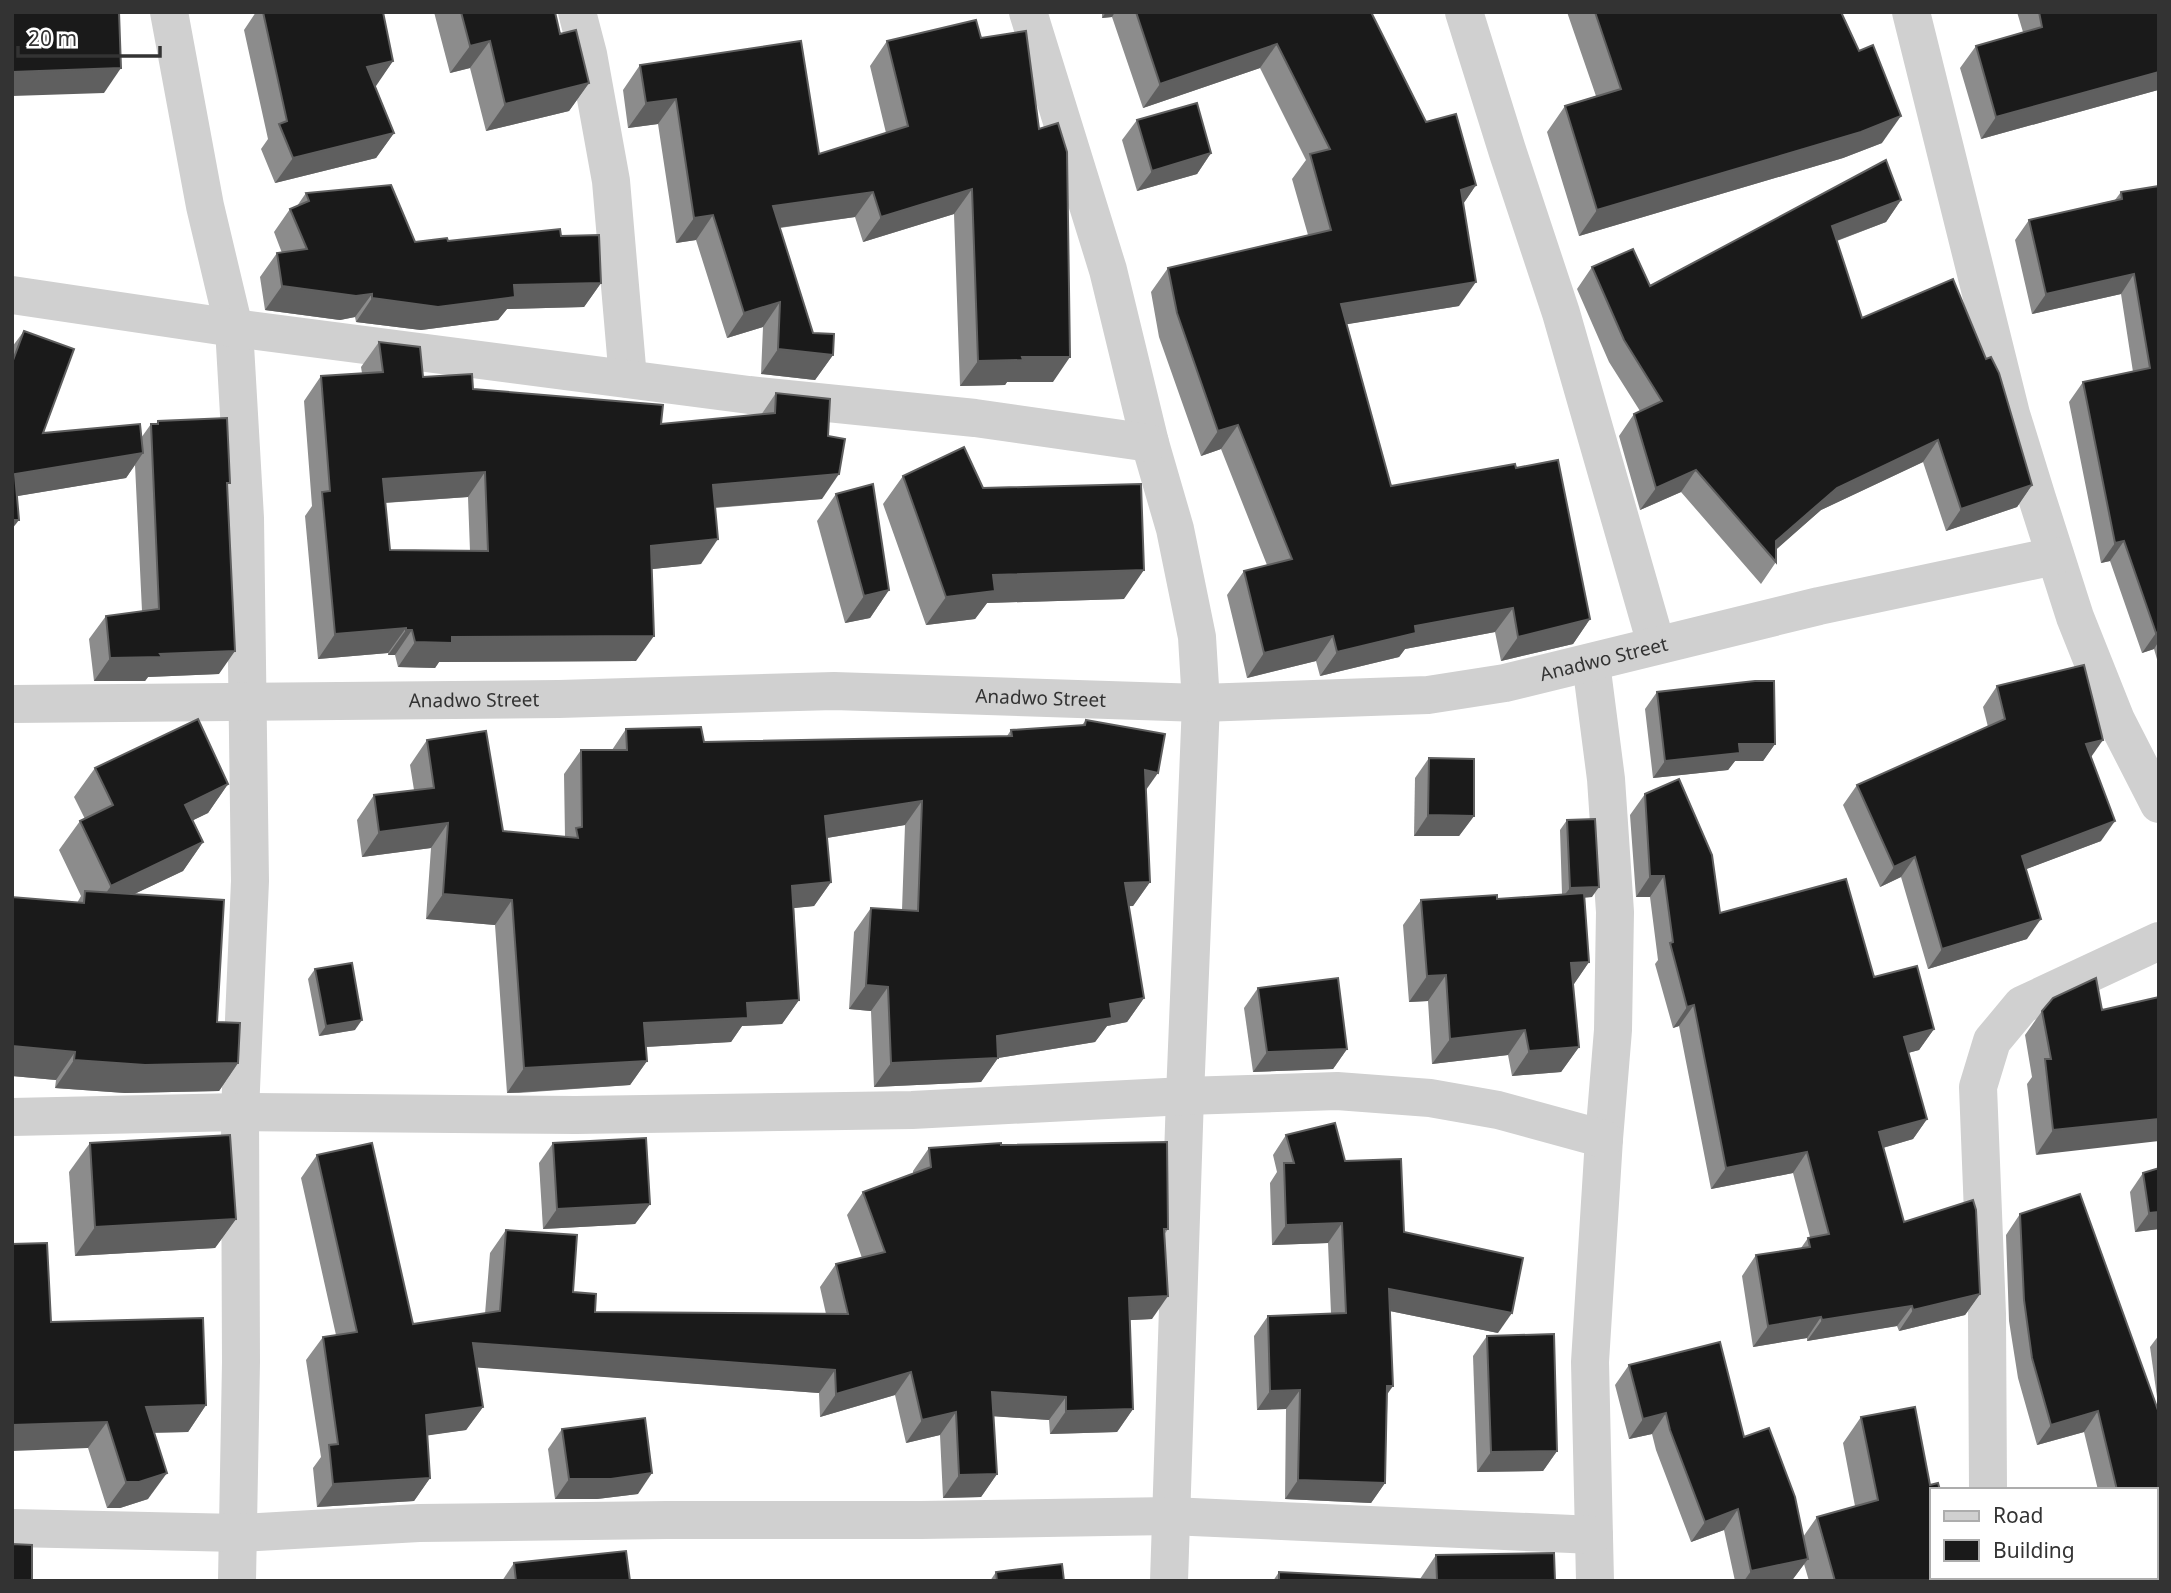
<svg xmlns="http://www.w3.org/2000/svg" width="2171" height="1593" font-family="'Noto Sans',sans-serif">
<rect width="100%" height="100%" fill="#fff"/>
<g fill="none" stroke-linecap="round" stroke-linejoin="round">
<g stroke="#d0d0d0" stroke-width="38">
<path d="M169,12L205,206L234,328L245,518L250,881L240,1112L241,1362L237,1581"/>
<path d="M577,12L588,54L611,181L628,379"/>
<path d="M1028,12L1108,270L1150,443L1175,529L1197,637L1201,703L1185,1096L1169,1581"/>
<path d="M1464,12L1508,153L1561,313L1656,644"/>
<path d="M1911,12L2011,414L2037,498L2075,617L2116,720L2159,804"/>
<path d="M12,295L234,328L749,395L975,418L1150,443"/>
<path d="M1591,663L1606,779L1615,912L1613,1030L1604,1139L1590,1362L1595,1581"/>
<path id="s1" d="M12,704L559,699L834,691L1201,703L1428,695L1505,683L1819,606L2055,556"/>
<path d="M12,1117L240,1112L576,1115L912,1110L1185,1096L1337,1091L1430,1098L1498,1110L1604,1139"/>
<path d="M1988,1490L1987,1314L1978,1087L1992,1041L2022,1005L2159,941"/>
<path d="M12,1528L239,1533L419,1523L667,1520H921L1170,1516L1594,1535"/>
<path d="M1990,1577V1581"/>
</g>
</g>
<g fill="#8c8c8c" fill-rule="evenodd">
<path d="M256,12H383L393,61L375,86L394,133L376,158L275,183L261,149L268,139L244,30Z"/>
<path d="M434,12H555L560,34L589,83L569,111L486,131L470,68L450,73Z"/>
<path d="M1102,12H1371L1426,122L1476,185L1463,204L1459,306L1347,324L1391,486L1516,468L1590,619L1573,644L1501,661L1495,632L1405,649L1399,657L1320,676L1316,661L1247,678L1227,595L1244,571L1267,565L1221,449L1201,456L1159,337L1151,292L1168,268L1308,235L1292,179L1306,160L1260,68L1143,108L1112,17L1102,18Z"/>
<path d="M1567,12H1841L1882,143L1843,158L1579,236L1547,132L1565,106L1596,96Z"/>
<path d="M2017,12H2159V91L2158,90L1981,139L1960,68L1976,46L2023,32Z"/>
<path d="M976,20L1053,382H1007L1005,385L960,386L954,214L863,242L855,217L780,228L813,333L833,355L815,380L761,374L763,327L727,338L696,240L676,243L658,124L628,128L623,90L640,65L819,154L886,133L870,66L887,41Z"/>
<path d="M1137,120L1211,153L1197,174L1137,191L1122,140Z"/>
<path d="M2159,186V666L2154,649L2142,653L2110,561L2101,563L2069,402L2083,382L2133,372L2121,294L2032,314L2015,240L2029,220L2115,200L2121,192Z"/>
<path d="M306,193L415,242L448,241L561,236L601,283L584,307L507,309L498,320L421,330L356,322L355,317L340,320L265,310L260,277L277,253H282L274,232L290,209L297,206Z"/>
<path d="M1901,200L1886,222L1837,241L1862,318L2032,485L2017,507L1946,531L1923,462L1821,510L1776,549V562L1761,584L1681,492L1640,510L1619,436L1634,414L1640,411L1609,362L1577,289L1592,267L1650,286Z"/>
<path d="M24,331L43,433L141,438L151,424H156L158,421L227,486L219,674L148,677L145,681H94L89,639L106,616L142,611L135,465L126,478L17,496L12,529V347Z"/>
<path d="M379,342L423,377L473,389L661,424L761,415L776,393L822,499L715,508L701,564L652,569L636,661L439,662L435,668L398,667L395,655H388V653L318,659L305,516L312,506L304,401L321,376L362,373L361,367ZM468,497L470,551L390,550L385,503Z"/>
<path d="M903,476L983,488L1124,599L987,603L975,619L926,625L883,504Z"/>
<path d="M836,494L889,590L870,618L845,623L817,521Z"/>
<path d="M1997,686L2091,757L2101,841L2026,869L2027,939L1928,969L1901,877L1880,887L1843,805L1857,785L1988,727L1983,707Z"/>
<path d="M1657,692L1775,744L1763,761H1735L1728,770L1653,778L1645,709Z"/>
<path d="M1086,720L1146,791L1150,882L1133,906H1129L1144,998L1127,1022L1107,1026L1095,1042L998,1058L981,1082L874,1087L871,1011L849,1009L854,932L871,908L902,910L905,825L827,838L831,882L814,906L794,908L799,1000L782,1024L742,1026L731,1042L646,1047L647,1061L630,1085L519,1093H507L495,925L426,919L431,848L362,857L357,820L374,795L414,790L410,765L427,740L503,831L565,837L564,774L581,750H612L626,729L704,742L1007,736L1011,730L1082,725Z"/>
<path d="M1429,758L1474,816L1459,836H1414L1415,778Z"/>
<path d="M95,768L228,784L208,813L193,820L203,842L183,871L134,894L217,1022L238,1063L219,1091L125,1093L55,1088L56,1080L12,1076V897L77,903L81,896L59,850L80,821L85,819L74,797Z"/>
<path d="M1645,794L1720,913L1874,977L1934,1029L1919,1050L1908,1053L1927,1119L1913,1139L1883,1148L1904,1222L1980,1294L1965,1315L1899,1331L1897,1326L1807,1341V1338L1753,1347L1742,1276L1756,1255L1801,1248L1808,1238L1810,1237L1793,1173L1711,1189L1679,1026L1673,1028L1655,964L1658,960L1650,897H1636L1630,815Z"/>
<path d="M1567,820L1592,897L1584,898L1589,962L1573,985L1579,1047L1561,1072L1512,1076L1508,1055L1432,1064L1428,1001L1409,1002L1403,925L1421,900L1497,899L1562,894L1560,830Z"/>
<path d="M315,969L355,1030L319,1036L308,979Z"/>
<path d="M1258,988L1347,1049L1333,1069L1253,1072L1244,1008Z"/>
<path d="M2159,997L2036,1155L2027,1084L2032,1077L2025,1035L2042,1011L2102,1010Z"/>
<path d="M1286,1135L1345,1161L1404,1232L1498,1333L1390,1311L1385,1483L1371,1503L1285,1499L1286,1409L1257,1410L1254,1336L1268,1316L1331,1313L1328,1243L1272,1245L1270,1183L1277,1172L1273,1155Z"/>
<path d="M90,1143L236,1219L215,1248L75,1256L69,1172Z"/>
<path d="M553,1143L650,1204L635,1224L543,1229L539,1163Z"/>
<path d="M1001,1145L1168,1229L1164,1235L1152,1319L1130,1320L1133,1409L1117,1432L1050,1434L1049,1420L993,1416L997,1474L981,1497L943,1498L940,1435L906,1443L895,1395L820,1417L819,1393L477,1367L483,1407L466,1430L427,1435L430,1478L414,1501L317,1507L313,1468L321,1457L306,1360L323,1337L336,1335L301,1178L317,1155L413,1324L485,1314L490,1253L506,1230L595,1312L826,1314L820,1287L836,1264L862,1258L847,1215L863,1192L913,1174V1171L929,1148Z"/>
<path d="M2143,1173L2159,1229L2135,1232L2130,1192Z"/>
<path d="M2080,1194L2159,1413V1581H2072L2075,1577H2155V1490H2098L2084,1432L2037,1445L2018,1378L2009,1321L2006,1235L2020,1214Z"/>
<path d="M51,1322L206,1405L188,1432L154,1433L148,1499L120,1508H107L88,1448Z"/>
<path d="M2159,1335V1411L2150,1347Z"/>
<path d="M1487,1336L1557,1451L1543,1471L1477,1472L1473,1356Z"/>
<path d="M1629,1365L1744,1437L1803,1537L1817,1517L1855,1506L1843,1443L1861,1417L1931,1577L1942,1581H1809L1804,1564L1793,1579L1785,1581H1735L1724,1530L1691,1542L1656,1450L1652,1434L1629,1439L1615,1385Z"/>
<path d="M562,1429L638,1494L597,1499H555L548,1449Z"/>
<path d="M1436,1555L1555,1581H1273L1279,1572L1420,1579Z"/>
<path d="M514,1563L630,1581H502Z"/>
<path d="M996,1572L1064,1581H990Z"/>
</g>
<g fill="#5f5f5f">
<path d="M1106,12H1115L1112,17L1102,18Z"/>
<path d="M490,41L470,68L450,73L470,46Z"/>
<path d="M1277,44L1260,68L1143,108L1160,84Z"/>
<path d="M393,61L376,86L350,92L367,67Z"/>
<path d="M121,68L104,93L12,96V72Z"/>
<path d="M2159,72L2158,90L1981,139L1996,117Z"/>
<path d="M589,83L569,111L486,131L505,104Z"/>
<path d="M676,99L658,124L628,128L646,103Z"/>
<path d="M1901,116L1882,143L1843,158L1579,236L1597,210Z"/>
<path d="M394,133L376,158L275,183L293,158Z"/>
<path d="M1211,153L1197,174L1137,191L1152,171Z"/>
<path d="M1476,185L1459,210L1461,190Z"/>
<path d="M972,189L954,214L863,242L881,217Z"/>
<path d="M873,192L855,217L755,231L773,206Z"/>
<path d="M1901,200L1886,222L1817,248L1832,226Z"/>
<path d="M713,215L696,240L676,243L694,218Z"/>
<path d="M2134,274L2121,294L2032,314L2046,294Z"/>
<path d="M1476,282L1459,306L1324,328L1341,304Z"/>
<path d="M601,283L584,307L507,309L498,320L421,330L356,322L372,298L514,285Z"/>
<path d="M282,286L372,294L355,317L340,320L265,310Z"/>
<path d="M780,302L763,327L727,338L744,313Z"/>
<path d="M778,349L833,355L815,380L761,374Z"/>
<path d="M1022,357H1070L1053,382H1007L1005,385L960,386L978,361Z"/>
<path d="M1238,425L1221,449L1201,456L1218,431Z"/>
<path d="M1938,440L1923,462L1821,510L1770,555L1776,541L1837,488Z"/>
<path d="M143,453L126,478L12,497L15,474Z"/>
<path d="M1696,470L1681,492L1640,510L1656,488Z"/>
<path d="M485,472L468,497L366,504L383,479Z"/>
<path d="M839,474L822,499L695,509L713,485Z"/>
<path d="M2032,485L2017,507L1946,531L1961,509Z"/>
<path d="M12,520H19L12,529Z"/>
<path d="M718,539L701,564L634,571L651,546Z"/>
<path d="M2124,541L2110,561L2101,563L2115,543Z"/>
<path d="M1144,570L1124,599L987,603L975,619L926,625L946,597L993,575Z"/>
<path d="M889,590L870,618L845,623L864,596Z"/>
<path d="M1513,608L1495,632L1405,649L1399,657L1320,676L1337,652L1415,626Z"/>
<path d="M1590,619L1573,644L1501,661L1518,637Z"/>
<path d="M406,628L388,653L318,659L335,634Z"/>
<path d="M406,630H412L395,655H388Z"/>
<path d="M2159,632V641L2154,649L2142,653L2156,633Z"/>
<path d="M654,636L636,661L439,662L435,668L398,667L415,642L452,637Z"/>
<path d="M1333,636L1316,661L1247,678L1264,653Z"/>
<path d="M235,651L219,674L148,677L145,681H94L110,658L160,654Z"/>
<path d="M2103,740L2089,760L2086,744Z"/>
<path d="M1739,744H1775L1763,761H1735L1728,770L1653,778L1665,761Z"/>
<path d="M1145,770L1158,773L1141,797Z"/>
<path d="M228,784L208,813L165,834L185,805Z"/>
<path d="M922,801L905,825L808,841L825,816Z"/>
<path d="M1428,815L1474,816L1459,836H1414Z"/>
<path d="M2115,821L2101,841L2008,876L2022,856Z"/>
<path d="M448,823L431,848L362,857L379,832Z"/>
<path d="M203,842L183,871L90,915L111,886Z"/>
<path d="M1915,857L1901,877L1880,887L1894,867Z"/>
<path d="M1650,876H1664L1650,897H1636Z"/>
<path d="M831,882L814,906L775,910L792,886Z"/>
<path d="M1150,882L1133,906L1108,907L1125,883Z"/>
<path d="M1599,887L1592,897L1562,898L1570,888Z"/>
<path d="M443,894L512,900L495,925L426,919Z"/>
<path d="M2041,919L2027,939L1928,969L1942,949Z"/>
<path d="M1589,962L1572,987L1571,963Z"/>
<path d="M1446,975L1428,1001L1409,1002L1427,976Z"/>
<path d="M866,985L888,987L871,1011L849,1009Z"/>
<path d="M1144,998L1127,1022L1107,1026L1095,1042L998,1058L981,1082L874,1087L891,1063L997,1036L1110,1004Z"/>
<path d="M799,1000L782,1024L742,1026L731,1042L627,1048L644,1023L747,1003Z"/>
<path d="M1694,1005L1679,1026L1673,1028L1687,1007Z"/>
<path d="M362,1020L355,1030L319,1036L326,1026Z"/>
<path d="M1934,1029L1919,1050L1889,1058L1904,1037Z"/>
<path d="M1525,1030L1508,1055L1432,1064L1450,1039Z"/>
<path d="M12,1046L75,1052L56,1080L12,1076Z"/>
<path d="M1579,1047L1561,1072L1512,1076L1529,1051Z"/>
<path d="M1347,1049L1333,1069L1253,1072L1267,1052Z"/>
<path d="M74,1060L238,1063L219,1091L125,1093L55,1088Z"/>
<path d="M647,1061L630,1085L507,1093L524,1068Z"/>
<path d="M1927,1119L1913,1139L1865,1153L1879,1132Z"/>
<path d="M2159,1119V1141L2036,1155L2053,1130Z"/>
<path d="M1807,1152L1793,1173L1711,1189L1726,1168Z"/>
<path d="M650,1204L635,1224L543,1229L557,1209Z"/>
<path d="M2159,1212V1229L2135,1232L2149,1213Z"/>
<path d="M236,1219L215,1248L75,1256L95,1227Z"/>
<path d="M1342,1223L1328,1243L1272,1245L1286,1225Z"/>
<path d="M1389,1289L1512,1313L1498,1333L1375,1308Z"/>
<path d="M1980,1294L1965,1315L1899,1331L1913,1310Z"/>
<path d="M1168,1296L1152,1319L1113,1321L1129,1298Z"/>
<path d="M1912,1306L1897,1326L1807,1341L1822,1320Z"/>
<path d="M1821,1317L1807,1338L1753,1347L1768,1326Z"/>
<path d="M473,1343L835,1370L819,1393L457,1366Z"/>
<path d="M911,1372L895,1395L820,1417L836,1394Z"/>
<path d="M1387,1386H1393L1379,1406Z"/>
<path d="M1300,1390L1286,1409L1257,1410L1270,1391Z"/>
<path d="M992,1392L1066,1397L1049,1420L976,1415Z"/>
<path d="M206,1405L188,1432L127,1433L146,1407Z"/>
<path d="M483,1407L466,1430L410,1438L426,1415Z"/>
<path d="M1133,1409L1117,1432L1050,1434L1066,1411Z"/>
<path d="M2098,1411L2084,1432L2037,1445L2051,1425Z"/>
<path d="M956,1412L940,1435L906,1443L922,1420Z"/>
<path d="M1666,1413L1652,1434L1629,1439L1643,1419Z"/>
<path d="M107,1422L88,1448L12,1451V1425Z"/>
<path d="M1557,1451L1543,1471L1477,1472L1491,1452Z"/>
<path d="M167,1473L148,1499L120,1508H107L126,1482Z"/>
<path d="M652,1473L638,1494L597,1499H555L569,1479Z"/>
<path d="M997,1474L981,1497L943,1498L959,1475Z"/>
<path d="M430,1478L414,1501L317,1507L333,1484Z"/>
<path d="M1298,1480L1385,1483L1371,1503L1285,1499Z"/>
<path d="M1738,1509L1724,1530L1691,1542L1705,1522Z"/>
<path d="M1808,1559L1793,1579L1785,1581H1744L1751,1571Z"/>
</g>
<g fill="#1a1a1a" stroke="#5f5f5f" stroke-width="2" fill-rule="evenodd">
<path d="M12,12H119L121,68L12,72Z"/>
<path d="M263,12H383L393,61L367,67L394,133L293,158L279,124L287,121Z"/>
<path d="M461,12H555L560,34L576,30L589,83L505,104L490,41L470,46Z"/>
<path d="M1136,12H1371L1426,122L1456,114L1476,185L1461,190L1476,282L1341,304L1391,486L1515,464L1516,468L1558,460L1590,619L1518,637L1513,608L1415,626L1416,633L1337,652L1333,636L1264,653L1244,571L1292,559L1238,425L1218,431L1177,313L1168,268L1331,230L1310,154L1330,149L1277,44L1160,84Z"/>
<path d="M1595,12H1841L1859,51L1873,45L1901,116L1861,132L1597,210L1565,106L1621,89Z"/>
<path d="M2039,12H2159V72L1996,117L1976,46L2042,27Z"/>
<path d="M976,20L981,38L1026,31L1039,129L1058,123L1067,152L1070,357H1022L1023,360L978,361L972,189L881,217L873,192L773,206L813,333L834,334L833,355L778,349L780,302L744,313L713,215L694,218L676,99L646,103L640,65L801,41L819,154L908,126L887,41Z"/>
<path d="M1197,103L1211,153L1152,171L1137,120Z"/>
<path d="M1886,160L1901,200L1832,226L1862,318L1953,279L1986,359L1991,357L1999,373L2032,485L1961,509L1938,440L1837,488L1776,541V562L1696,470L1656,488L1634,414L1662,401L1624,340L1592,267L1633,249L1650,286Z"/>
<path d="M391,185L415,242L447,238L448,241L560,229L561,236L599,235L601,283L514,285L515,297L438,307L372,298V294L356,296L282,286L277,253L307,249L290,209L309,201L306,193Z"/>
<path d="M2159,186V632L2156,633L2124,541L2115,543L2083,382L2150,368L2134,274L2046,294L2029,220L2122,199L2121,192Z"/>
<path d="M24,331L74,349L43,433L140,424L143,453L15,474L19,520H12V363Z"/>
<path d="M379,342L420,347L423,377L472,374L473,389L663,405L661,424L775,413L776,393L830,399L828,436L845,439L839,474L713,485L718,539L651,546L654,636L452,637V643L415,642L412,630H406V628L335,634L322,492L330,491L321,376L383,372ZM485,472L488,551L390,550L383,479Z"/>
<path d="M227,418L230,483H227L235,651L160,654L162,657L110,658L106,616L159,609L151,424H158V421Z"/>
<path d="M964,447L983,488L1141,484L1144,570L993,575L995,591L946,597L903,476Z"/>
<path d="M873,484L889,590L864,596L836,494Z"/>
<path d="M2084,665L2103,740L2086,744L2115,821L2022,856L2041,919L1942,949L1915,857L1894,867L1857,785L2005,719L1997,686Z"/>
<path d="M1755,681H1774L1775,744H1739L1740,753L1665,761L1657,692Z"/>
<path d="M198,719L228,784L185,805L203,842L111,886L80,821L113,805L95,768Z"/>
<path d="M1086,720L1165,734L1158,773L1145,770L1150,882L1125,883L1144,998L1110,1004L1112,1018L997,1036L998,1058L891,1063L888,987L866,985L871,908L918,911L922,801L825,816L831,882L792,886L799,1000L747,1003L748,1018L644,1023L647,1061L524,1068L512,900L443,894L448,823L379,832L374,795L434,788L427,740L486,731L503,831L578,838L576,828L582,827L581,750H627L626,729L701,727L704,742L1012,736L1011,730L1085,725Z"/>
<path d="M1429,758L1474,759V816L1428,815Z"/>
<path d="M1679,779L1712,855L1720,913L1846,879L1874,977L1917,966L1934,1029L1904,1037L1927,1119L1879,1132L1904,1222L1973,1200L1976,1210L1980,1294L1913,1310L1912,1306L1822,1320L1821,1317L1768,1326L1756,1255L1810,1247L1808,1238L1829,1234L1807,1152L1726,1168L1694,1005L1687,1007L1670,943L1673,942L1664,876H1650L1645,794Z"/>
<path d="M1595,819L1599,887L1570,888L1567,820Z"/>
<path d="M85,891L224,900L217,1022L240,1023L238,1063L145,1065L74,1060L75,1052L12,1046V897L84,903Z"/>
<path d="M1584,893L1589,962L1571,963L1579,1047L1529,1051L1525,1030L1450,1039L1446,975L1427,976L1421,900L1497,895V899Z"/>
<path d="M352,963L362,1020L326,1026L315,969Z"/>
<path d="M1338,978L1347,1049L1267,1052L1258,988Z"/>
<path d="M2096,978L2102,1010L2159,997V1119L2053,1130L2045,1059H2051L2042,1011L2053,998Z"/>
<path d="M1335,1123L1345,1161L1401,1159L1404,1232L1523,1258L1512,1313L1389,1289L1393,1386H1387L1385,1483L1298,1480L1300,1390L1270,1391L1268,1316L1346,1313L1342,1223L1286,1225L1284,1163H1294L1286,1135Z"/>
<path d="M230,1135L236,1219L95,1227L90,1143Z"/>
<path d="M646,1138L650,1204L557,1209L553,1143Z"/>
<path d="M1167,1142L1168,1229H1164L1168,1296L1129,1298L1133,1409L1066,1411V1397L992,1392L997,1474L959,1475L956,1412L922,1420L911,1372L836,1394L835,1370L473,1343L483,1407L426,1415L430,1478L333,1484L329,1445L338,1444L323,1337L357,1332L317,1155L372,1143L413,1324L500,1311L506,1230L577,1235L573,1292L596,1294L595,1312L848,1314L836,1264L885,1252L863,1192L931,1167L929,1148L1001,1143V1145Z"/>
<path d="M2159,1168V1212L2149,1213L2143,1173Z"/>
<path d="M2080,1194L2159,1413V1581H2087L2086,1577H2155V1490H2117L2098,1411L2051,1425L2032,1358L2024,1300L2020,1214Z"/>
<path d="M47,1243L51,1322L203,1318L206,1405L146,1407L167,1473L139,1482H126L107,1422L12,1425V1244Z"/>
<path d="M1554,1334L1557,1451L1491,1452L1487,1336Z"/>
<path d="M1720,1342L1744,1437L1769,1428L1795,1497L1808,1559L1751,1571L1738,1509L1705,1522L1670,1430L1666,1413L1643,1419L1629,1365Z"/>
<path d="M1915,1407L1930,1485L1938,1483L1940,1490H1931V1577H1941L1942,1581H1835L1817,1517L1878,1500L1861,1417Z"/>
<path d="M645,1418L652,1473L611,1479H569L562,1429Z"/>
<path d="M12,1544L32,1545V1581H12Z"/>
<path d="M626,1551L630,1581H516L514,1563Z"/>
<path d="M1554,1553L1555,1581H1279V1572L1437,1580L1436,1555Z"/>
<path d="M1062,1564L1064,1581H997L996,1572Z"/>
</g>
<g text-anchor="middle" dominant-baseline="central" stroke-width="7" stroke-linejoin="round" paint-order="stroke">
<g font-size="19" fill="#333" stroke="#fff">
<text stroke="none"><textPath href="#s1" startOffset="1596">Anadwo Street</textPath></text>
<text stroke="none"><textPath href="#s1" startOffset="1029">Anadwo Street</textPath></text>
<text stroke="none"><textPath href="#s1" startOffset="462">Anadwo Street</textPath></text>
</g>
</g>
<rect width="2171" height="1593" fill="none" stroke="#333333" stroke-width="28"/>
<rect x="1930" y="1488" width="228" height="91" fill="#ffffff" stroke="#adadad" stroke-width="2"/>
<rect x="1944" y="1511" width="35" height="10" fill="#d0d0d0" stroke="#adadad" stroke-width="2"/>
<text x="1993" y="1523" font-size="21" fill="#333333">Road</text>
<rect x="1944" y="1540" width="35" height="21" fill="#1a1a1a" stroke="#adadad" stroke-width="2"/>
<text x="1993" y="1558" font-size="21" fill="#333333">Building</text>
<path d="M18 46v10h142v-10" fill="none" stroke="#333333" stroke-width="3.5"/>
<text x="28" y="46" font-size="21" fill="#333333" stroke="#ffffff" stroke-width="5" paint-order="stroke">20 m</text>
</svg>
